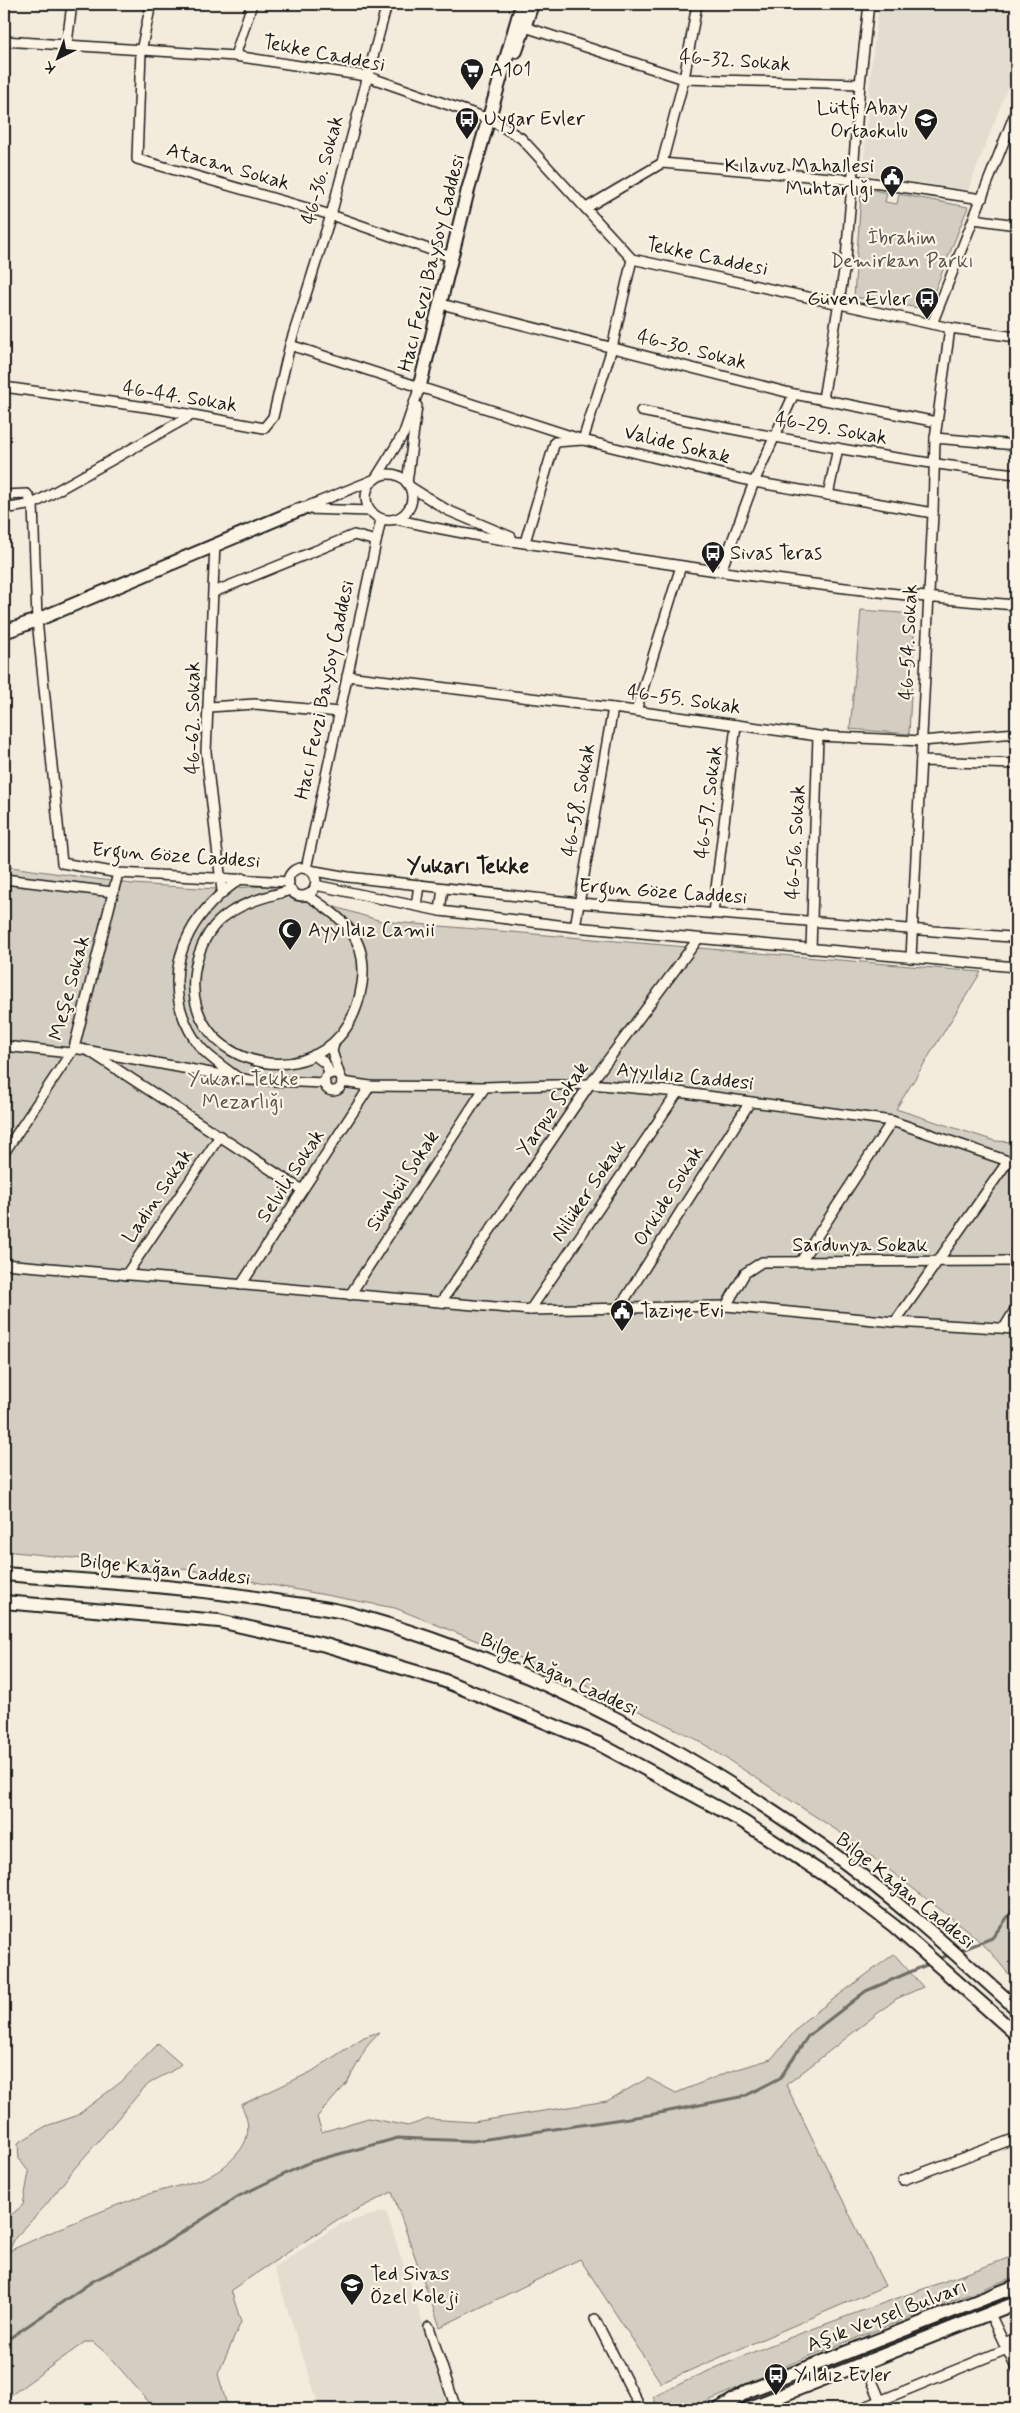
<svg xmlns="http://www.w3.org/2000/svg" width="1020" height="2413" font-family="Mynerve,sans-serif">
<rect width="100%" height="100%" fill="#f3ecdd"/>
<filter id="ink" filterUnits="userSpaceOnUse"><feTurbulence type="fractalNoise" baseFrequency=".02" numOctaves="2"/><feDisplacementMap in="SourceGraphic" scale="10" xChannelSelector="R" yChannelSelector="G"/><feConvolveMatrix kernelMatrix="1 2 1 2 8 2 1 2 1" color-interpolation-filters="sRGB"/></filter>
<g filter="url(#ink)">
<g fill="#e3ddcf">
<path d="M879,4H1000L1016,7V66L968,190L863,174L870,76Z"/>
<path d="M386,2211L451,2409H320L274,2268L340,2224Z"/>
</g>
<g fill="#d3cec1" stroke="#78756e">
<path d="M865,188L887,193L885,202L897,204L899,194L968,207L935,290L925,309L854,297L861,194Z"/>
<path d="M861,610L915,614L909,734L850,729Z"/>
<path d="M4,866L132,884L216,889L266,886L381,921L981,972L896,1109L995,1141L1016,1142V1983L988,1949L968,1931L844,1835L696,1739L579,1682L395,1608L191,1570L4,1551Z"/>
<path d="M894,1954L923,1987L896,1999L786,2085L885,2286L661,2383L580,2259L440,2327L392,2192L340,2218L231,2290L241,2322L218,2374L228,2409H155L108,2355L93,2342H85L4,2400V2221L23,2205L29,2172L19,2159L18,2143L46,2126L76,2116L121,2082L158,2044L181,2064C169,2075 156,2077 144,2088L74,2169L46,2205L15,2238L9,2251C53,2231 97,2212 142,2196C163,2189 205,2182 221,2169C245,2150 256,2133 241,2105L311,2072L364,2037L379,2032L368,2044L347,2083L317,2117L322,2132L368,2118L408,2126L428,2119L473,2122L607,2101L648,2078L676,2093L728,2072L771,2059L804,2021Z"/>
<path d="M1016,2255V2276L795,2362L691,2409H659L653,2397C769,2339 895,2301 1016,2255Z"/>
</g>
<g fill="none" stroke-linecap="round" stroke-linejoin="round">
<g stroke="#716e68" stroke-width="3">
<path d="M957,1952L992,1938L1016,1906"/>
<path d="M936,1960L951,1954"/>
<path d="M4,2342L93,2281L151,2252L239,2196L310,2162L398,2138L473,2141L649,2115L745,2096L780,2078L808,2036L866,1991L931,1963"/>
</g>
<g stroke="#1c1c1c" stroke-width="12">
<g id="street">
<path d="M151,4L141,51L137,159L331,215L451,257"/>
<path d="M525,27L684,79L860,84"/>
<path d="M4,41L235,56L366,76L489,119L521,138L632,259L950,328L1016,337"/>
<path d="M67,43L72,4"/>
<path d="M235,56L252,4"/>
<path d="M662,163L684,79L697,4"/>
<path d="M586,208L662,163L853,180L982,199"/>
<path d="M974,219L1016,225"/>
<path d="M441,304L794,394L937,422"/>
<path d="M932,324L1016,111"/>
<path d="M290,345L583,440L754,482L933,513"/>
<path d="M4,387L160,409L264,428L273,417L290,345L331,215L387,4"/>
<path d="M823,399L846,259L860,84L869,4"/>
<path d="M641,411C766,436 890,460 1016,474"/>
<path d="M935,438L1016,445"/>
<circle cx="389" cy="497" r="23"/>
<path d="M376,478L404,433L419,389"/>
<path d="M407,483L417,406"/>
<path d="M409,486L447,510L511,537"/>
<path d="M4,495L27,494L33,504L37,620L62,863L118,873L289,882"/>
<path d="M828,495L838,448"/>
<path d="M4,509L33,504L192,415"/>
<path d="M301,509L373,480"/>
<path d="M306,509L370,511"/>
<path d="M396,519C468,537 542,545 615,556C748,576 882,595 1016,605"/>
<path d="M525,542L555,442L583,440L612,348L632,259"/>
<path d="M215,544L206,752L222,891"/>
<path d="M721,571L754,482L794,394"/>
<path d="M214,592L354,535L376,541"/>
<path d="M347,676L613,708L818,736L922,741L1016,733"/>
<path d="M209,707L255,704L339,712"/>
<path d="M636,711L681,566"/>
<path d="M921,761L1016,764"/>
<circle cx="302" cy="882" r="14"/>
<path d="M306,869L381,519"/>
<path d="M309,870L348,877L579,903L1010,937L1016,936"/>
<path d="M4,879L113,892"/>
<path d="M315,885L440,911L575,927L1016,967"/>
<path d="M291,890C270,896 246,901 228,914C212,924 202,943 197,960C168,1073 343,1111 362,984C369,937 342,918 307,895"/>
<path d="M416,906L419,885"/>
<path d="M440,911L443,888"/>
<path d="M713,913L736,725"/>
<path d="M575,927L613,708"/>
<path d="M811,949L818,736"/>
<path d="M911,958L933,513L935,438L950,328"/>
<path d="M335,1041L332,1051L340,1076"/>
<path d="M4,1046L70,1053"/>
<path d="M74,1048L249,1080L325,1083"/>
<path d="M89,1051L302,1190"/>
<path d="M314,1055L325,1063L330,1074"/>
<circle cx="333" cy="1082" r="9"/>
<path d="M237,1077C226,1069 214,1061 204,1051C193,1040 184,1022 180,1007C167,952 198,907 242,878"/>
<path d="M342,1082L370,1086L485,1087L590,1084L678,1092L892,1121L1008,1161H1016"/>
<path d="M4,1153L74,1048L118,873"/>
<path d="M801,1261L892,1121"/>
<path d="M4,1264L530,1310L726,1306L895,1322L1016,1329"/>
<path d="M126,1275L220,1136"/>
<path d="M241,1285L370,1086"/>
<path d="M350,1295L485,1087"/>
<path d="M441,1302L590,1084L698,939"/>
<path d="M726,1306L745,1273L762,1262L1016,1261"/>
<path d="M530,1310L678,1092"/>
<path d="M618,1310L750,1102"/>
<path d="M895,1322L1008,1161"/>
<path d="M1004,1328L1016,1308"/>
<path d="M903,2180L1016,2138"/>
<path d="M990,2314L1016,2368"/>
<path d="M595,2319L641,2409"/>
<path d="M429,2327L456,2409"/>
<path d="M1004,2343L1016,2338"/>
<path d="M865,2364L884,2409"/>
<path d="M860,2409L1007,2349"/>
</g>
</g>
<g stroke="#1c1c1c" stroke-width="16">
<g id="secondary">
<path d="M516,51L532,4"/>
<path d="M419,389L468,190L522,4"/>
<path d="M4,632L37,620L301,509"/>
<path d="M4,1574C96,1582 189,1586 281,1602C303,1605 326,1608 348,1613C519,1660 681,1744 825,1848C892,1896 955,1953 1016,2008"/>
<path d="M4,1602L219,1621L325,1645L440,1679L599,1744L742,1821L839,1884L894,1926L1016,2034"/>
<path d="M719,2409L748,2391L1016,2286"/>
<path d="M747,2409L1016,2303"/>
</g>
</g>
<use href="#street" stroke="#fcf5e5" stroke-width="9"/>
<use href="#secondary" stroke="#fcf5e5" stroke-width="12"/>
</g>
</g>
<defs>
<g id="supermarket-pin" transform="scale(1.25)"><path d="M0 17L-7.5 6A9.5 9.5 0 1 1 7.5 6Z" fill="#1c1c1c" stroke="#fcf5e5"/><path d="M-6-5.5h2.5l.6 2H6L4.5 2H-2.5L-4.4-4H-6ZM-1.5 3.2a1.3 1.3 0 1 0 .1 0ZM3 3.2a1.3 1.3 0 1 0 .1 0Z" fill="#fff"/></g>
<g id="bus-pin" transform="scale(1.25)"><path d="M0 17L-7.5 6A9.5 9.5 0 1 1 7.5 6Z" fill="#1c1c1c" stroke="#fcf5e5"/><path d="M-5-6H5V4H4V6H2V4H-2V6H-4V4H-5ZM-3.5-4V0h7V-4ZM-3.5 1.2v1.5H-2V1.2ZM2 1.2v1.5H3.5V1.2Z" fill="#fff"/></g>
<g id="school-pin" transform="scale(1.25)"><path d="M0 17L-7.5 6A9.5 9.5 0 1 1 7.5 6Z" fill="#1c1c1c" stroke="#fcf5e5"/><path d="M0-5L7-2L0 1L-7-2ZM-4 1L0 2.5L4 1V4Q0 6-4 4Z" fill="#fff"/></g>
<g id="civic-pin" transform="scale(1.25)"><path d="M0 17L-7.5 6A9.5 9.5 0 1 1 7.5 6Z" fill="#1c1c1c" stroke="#fcf5e5"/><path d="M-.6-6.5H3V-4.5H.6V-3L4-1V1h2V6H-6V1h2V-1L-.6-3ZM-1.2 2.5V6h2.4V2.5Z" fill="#fff"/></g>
<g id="mosque-pin" transform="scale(1.25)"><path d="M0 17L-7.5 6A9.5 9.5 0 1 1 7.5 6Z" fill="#1c1c1c" stroke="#fcf5e5"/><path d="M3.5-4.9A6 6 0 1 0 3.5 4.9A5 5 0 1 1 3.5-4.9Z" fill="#fff"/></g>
</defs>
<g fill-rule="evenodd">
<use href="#supermarket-pin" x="472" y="70"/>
<use href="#bus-pin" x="467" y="119"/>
<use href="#school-pin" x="926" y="120"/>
<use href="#civic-pin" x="892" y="177"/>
<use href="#bus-pin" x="927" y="299"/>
<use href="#bus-pin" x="713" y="553"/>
<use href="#mosque-pin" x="290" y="930"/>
<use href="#civic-pin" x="622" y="1311"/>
<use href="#school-pin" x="352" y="2285"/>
<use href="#bus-pin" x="776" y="2375"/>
</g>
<g text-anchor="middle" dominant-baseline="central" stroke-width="4.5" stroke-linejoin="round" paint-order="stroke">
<g font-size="20" fill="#1c1c1c" stroke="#fcf5e5">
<text transform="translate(324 54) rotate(11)">Tekke Caddesi</text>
<text transform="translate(735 61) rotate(4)">46-32. Sokak</text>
<text transform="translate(228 167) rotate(16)">Atacan Sokak</text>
<text transform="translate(323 170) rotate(-75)">46-36. Sokak</text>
<text transform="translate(707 257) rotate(12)">Tekke Caddesi</text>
<text transform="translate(432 263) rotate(-76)">Hacı Fevzi Baysoy Caddesi</text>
<text transform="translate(692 350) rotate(14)">46-30. Sokak</text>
<text transform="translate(180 397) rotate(9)">46-44. Sokak</text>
<text transform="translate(831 429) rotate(10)">46-29. Sokak</text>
<text transform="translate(677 445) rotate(14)">Valide Sokak</text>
<text transform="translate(909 642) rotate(-88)">46-54. Sokak</text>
<text transform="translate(325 690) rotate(-78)">Hacı Fevzi Baysoy Caddesi</text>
<text transform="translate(684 700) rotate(8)">46-55. Sokak</text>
<text transform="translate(193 718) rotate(-90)">46-62. Sokak</text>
<text transform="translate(579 800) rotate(-80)">46-58. Sokak</text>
<text transform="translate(709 802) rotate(-83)">46-57. Sokak</text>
<text transform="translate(796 842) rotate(-87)">46-56. Sokak</text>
<text transform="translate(176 856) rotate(4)">Ergun Göze Caddesi</text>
<text transform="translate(663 892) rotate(4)">Ergun Göze Caddesi</text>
<text transform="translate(70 988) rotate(-75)">Meşe Sokak</text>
<text transform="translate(685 1077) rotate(6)">Ayyıldız Caddesi</text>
<text transform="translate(553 1109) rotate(-55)">Yarpuz Sokak</text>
<text transform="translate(291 1176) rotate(-57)">Selvili Sokak</text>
<text transform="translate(403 1181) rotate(-57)">Sümbül Sokak</text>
<text transform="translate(589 1191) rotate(-56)">Nilüker Sokak</text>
<text transform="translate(158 1196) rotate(-56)">Ladin Sokak</text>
<text transform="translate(669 1196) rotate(-58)">Orkide Sokak</text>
<text x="860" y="1245">Sardunya Sokak</text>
<text transform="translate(165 1570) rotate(6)">Bilge Kağan Caddesi</text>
<text transform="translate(559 1675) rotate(25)">Bilge Kağan Caddesi</text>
<text transform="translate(905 1891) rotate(39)">Bilge Kağan Caddesi</text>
<text transform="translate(887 2316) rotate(-21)">Aşık Veysel Bulvarı</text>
</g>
<g font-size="20" fill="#1c1c1c" stroke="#fcf5e5" text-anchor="start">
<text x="490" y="70">A101</text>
<text x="908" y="108" text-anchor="end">Lütfi Abay<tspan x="908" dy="23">Ortaokulu</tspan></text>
<text x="484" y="119">Uygar Evler</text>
<text x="874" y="166" text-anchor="end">Kılavuz Mahallesi<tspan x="874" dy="23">Muhtarlığı</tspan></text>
<text x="910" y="299" text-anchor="end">Güven Evler</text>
<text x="730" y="553">Sivas Teras</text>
<text x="308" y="930">Ayyıldız Camii</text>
<text x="640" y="1311">Taziye Evi</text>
<text x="370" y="2274">Ted Sivas<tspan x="370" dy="23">Özel Koleji</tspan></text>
<text x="794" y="2375">Yıldız Evler</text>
</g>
<g font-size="20" fill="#53514e" stroke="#fcf5e5">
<text x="902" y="238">İbrahim<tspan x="902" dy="23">Demirkan Parkı</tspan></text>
<text x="243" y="1079">Yukarı Tekke<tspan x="243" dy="23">Mezarlığı</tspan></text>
</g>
<g font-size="22" font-weight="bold" fill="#1c1c1c" stroke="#fcf5e5">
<text x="468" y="867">Yukarı Tekke</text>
</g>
</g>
<rect width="1020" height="2413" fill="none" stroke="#fcf5e5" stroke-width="20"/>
<rect x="10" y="10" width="1000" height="2393" fill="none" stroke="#1c1c1c" stroke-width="2" filter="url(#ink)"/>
<g transform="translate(58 58) rotate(222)" stroke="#fcf5e5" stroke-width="4" paint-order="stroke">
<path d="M0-4L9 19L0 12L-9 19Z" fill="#1c1c1c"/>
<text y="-8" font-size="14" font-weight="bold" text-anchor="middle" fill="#1c1c1c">K</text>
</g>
</svg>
